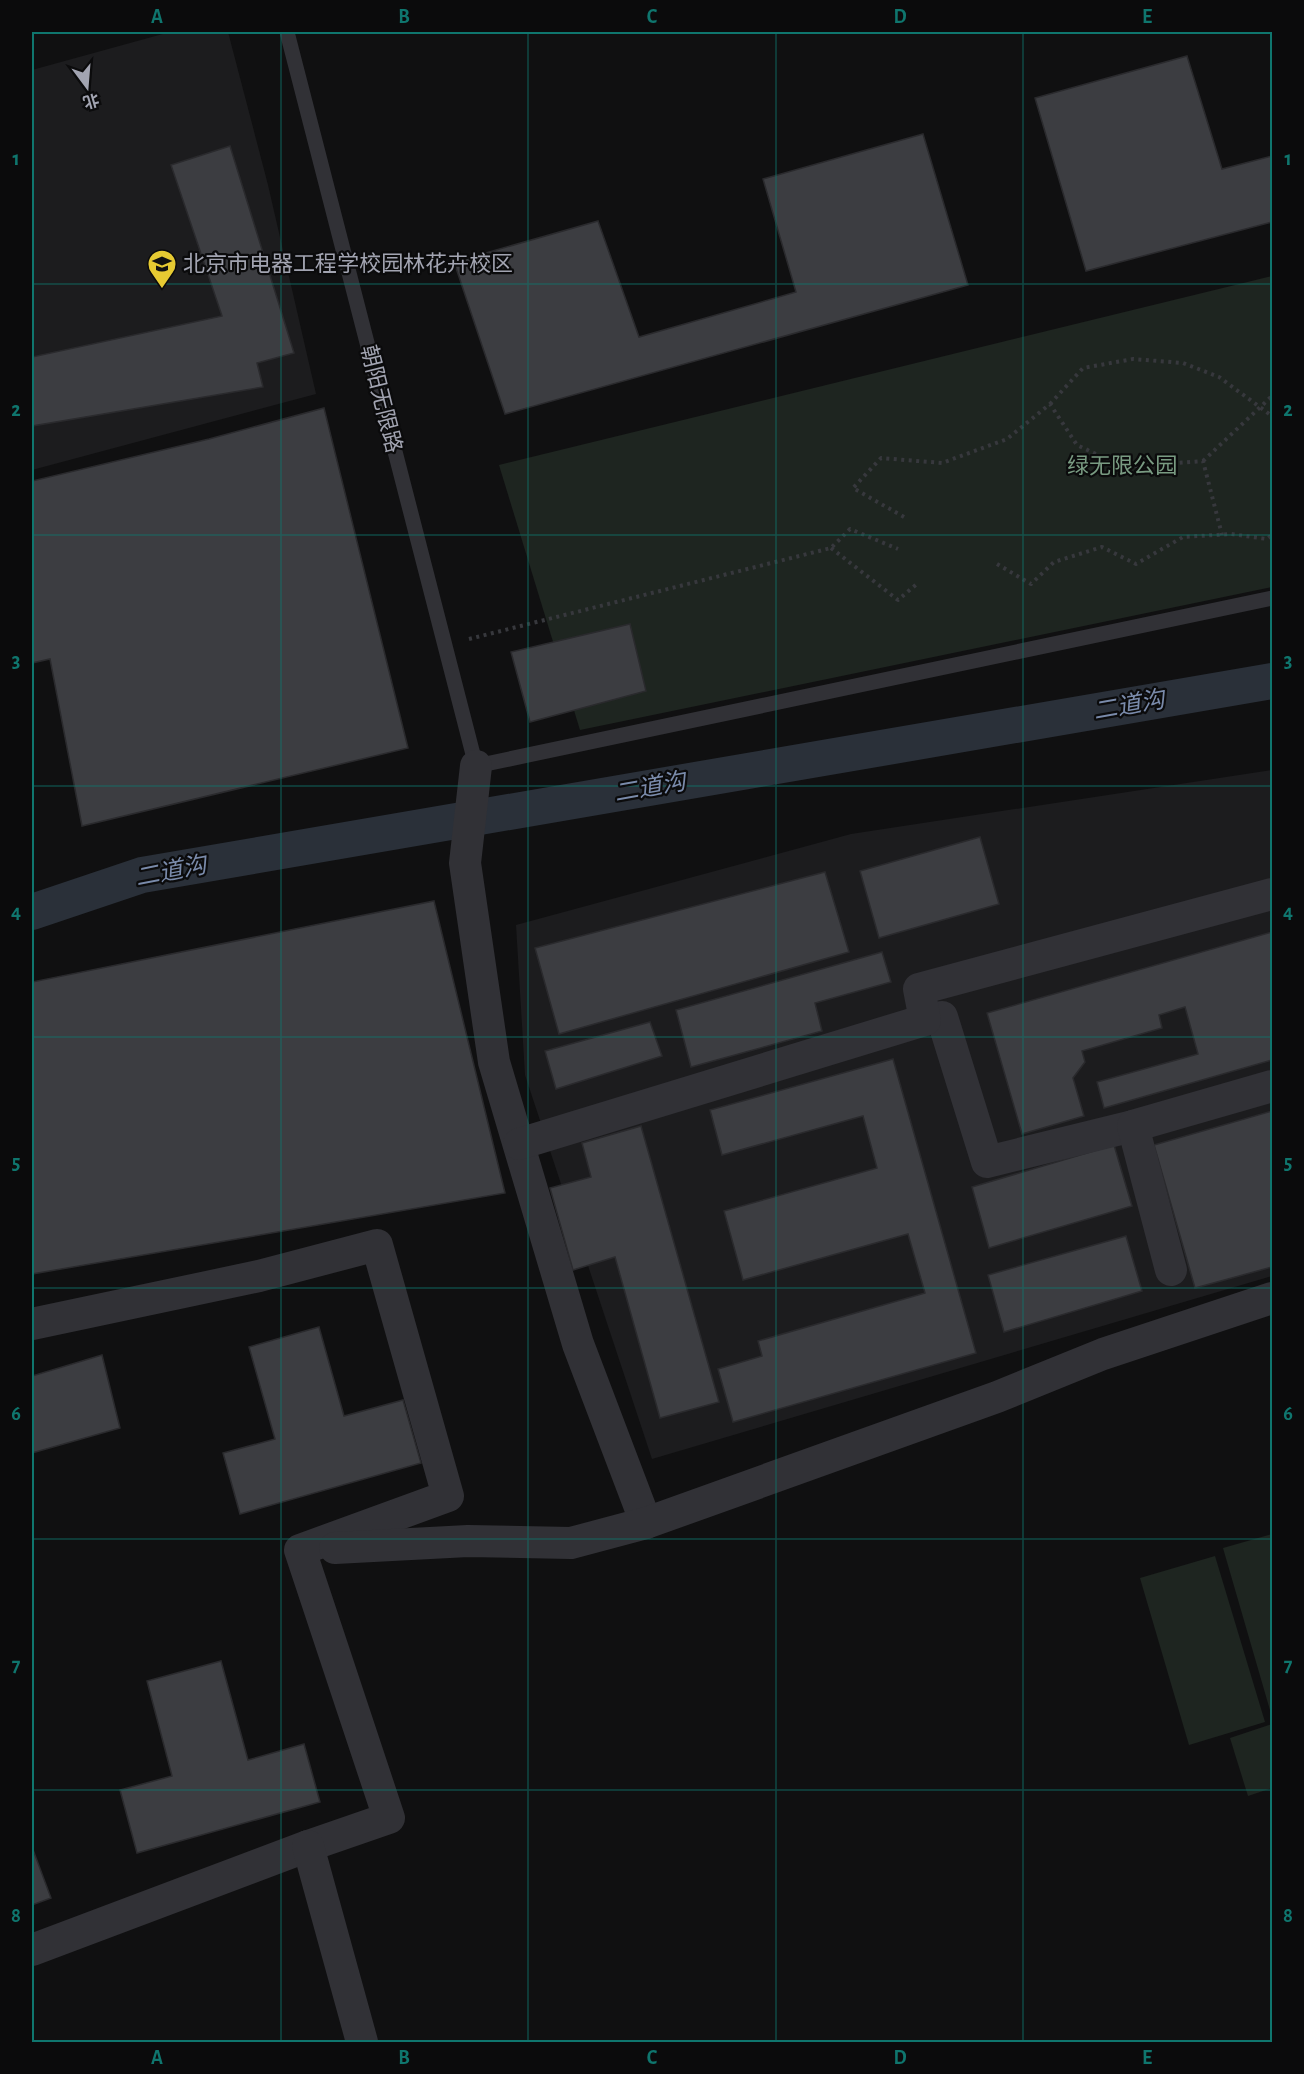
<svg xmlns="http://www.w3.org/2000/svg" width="1304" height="2074" font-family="'Alegreya Sans','Noto Sans SC',sans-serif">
<rect width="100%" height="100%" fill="#101011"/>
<g fill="#1c1c1e">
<path d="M170,32H228L268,185L316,394L32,470V70Z"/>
<path d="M1272,770V1276L652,1459L525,1075L516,925L851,834Z"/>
</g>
<g fill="#1e2520">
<path d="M1272,276V587L580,730L499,465Z"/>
<path d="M1272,1534V1717L1223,1548Z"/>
<path d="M1215,1556L1265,1722L1189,1745L1140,1578Z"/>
<path d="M1272,1724V1788L1248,1796L1230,1738Z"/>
</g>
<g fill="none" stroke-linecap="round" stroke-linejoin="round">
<path stroke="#2a3039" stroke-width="36" d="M32,912L142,875L1272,681"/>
</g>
<g fill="#3c3d41" stroke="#2a2a2d" stroke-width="1.5">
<path d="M1187,56L1222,169L1272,156V222L1086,271L1035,98Z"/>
<path d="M923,134L968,285L505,414L454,262L598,221L639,337L796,292L763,179Z"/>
<path d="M230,146L294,353L257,363L263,387L32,426V357L222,316L171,165Z"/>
<path d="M324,408L408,748L82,826L50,659L32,663V481L209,439Z"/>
<path d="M630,624L646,691L530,722L511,652Z"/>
<path d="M980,837L999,904L879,938L860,871Z"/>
<path d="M825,872L849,952L559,1034L535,948Z"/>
<path d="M434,901L505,1193L32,1274V982Z"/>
<path d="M1272,932V1060L1104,1108L1097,1082L1198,1054L1185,1007L1159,1015L1162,1028L1082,1051L1085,1062L1073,1078L1084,1116L1022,1134L987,1013Z"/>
<path d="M882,952L891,982L815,1003L822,1031L691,1067L676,1010Z"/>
<path d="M650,1022L662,1056L556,1089L545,1051Z"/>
<path d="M893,1059L976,1353L733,1422L718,1369L762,1356L758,1341L925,1293L908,1234L743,1280L724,1211L877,1168L863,1116L722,1155L710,1110Z"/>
<path d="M1272,1111V1267L1195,1288L1154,1145Z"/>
<path d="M641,1126L719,1402L660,1418L615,1257L573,1270L550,1188L591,1177L582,1143Z"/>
<path d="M1114,1145L1132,1206L989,1248L972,1187Z"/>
<path d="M1126,1236L1142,1291L1004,1332L988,1275Z"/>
<path d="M319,1327L344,1416L403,1400L421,1463L240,1514L223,1453L275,1439L249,1347Z"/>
<path d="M102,1355L120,1428L32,1453V1376Z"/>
<path d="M221,1661L248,1760L304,1744L320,1802L137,1853L120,1790L172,1776L147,1681Z"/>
<path d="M32,1847L51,1898L32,1905Z"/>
</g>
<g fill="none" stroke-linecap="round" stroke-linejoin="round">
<g stroke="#37383d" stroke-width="4" stroke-dasharray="3 4.5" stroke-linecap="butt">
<path d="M1050,404L1083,368L1133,359L1183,363L1219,377L1272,416"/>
<path d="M1203,461L1272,396"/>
<path d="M904,517L853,488L881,458L942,463L1007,439L1050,404L1077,445L1123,467L1203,461L1222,535"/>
<path d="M831,548L898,600L918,583"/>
<path d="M997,564L1031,584L1054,562L1102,547L1136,564L1183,537L1231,534L1267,539L1272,535"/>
<path d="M469,639L831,548L850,529L898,549"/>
</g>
<path stroke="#313136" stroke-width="15" d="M287,32L476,766L1272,598"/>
<g stroke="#313136" stroke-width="32">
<path d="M476,766L465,863L494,1062L578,1344L646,1523"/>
<path d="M925,1020L942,1017L987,1162L1133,1126"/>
<path d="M519,1144L925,1020L919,989L1272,894"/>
<path d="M1171,1270L1133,1126L1272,1086"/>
<path d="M32,1324L259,1276L377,1245L448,1496L300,1550L389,1818L308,1846L32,1950"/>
<path d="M335,1548L468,1541L571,1543L646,1523L997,1397L1103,1354L1272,1298"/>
<path d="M308,1846L362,2042"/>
</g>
</g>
<path fill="none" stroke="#0f766e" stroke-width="1.5" stroke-opacity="0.55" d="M281,32V2042M528,32V2042M776,32V2042M1023,32V2042M32,284H1272M32,535H1272M32,786H1272M32,1037H1272M32,1288H1272M32,1539H1272M32,1790H1272"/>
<defs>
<g id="school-pin" transform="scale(1.5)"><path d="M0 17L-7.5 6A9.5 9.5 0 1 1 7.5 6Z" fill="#e6ca32" stroke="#0b0b0c"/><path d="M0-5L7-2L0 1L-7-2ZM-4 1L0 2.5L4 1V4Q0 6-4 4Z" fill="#111"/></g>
</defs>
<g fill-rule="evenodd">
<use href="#school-pin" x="162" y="264"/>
</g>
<g text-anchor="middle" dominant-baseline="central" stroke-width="4.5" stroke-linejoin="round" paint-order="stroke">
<g font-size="22" fill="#a2a4b1" stroke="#0b0b0c" text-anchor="start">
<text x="183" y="264">北京市电器工程学校园林花卉校区</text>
</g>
<g font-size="22" fill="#a2a4b1" stroke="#0b0b0c">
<text transform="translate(381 399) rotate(76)">朝阳无限路</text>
</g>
<g font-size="22" fill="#799b82" stroke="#0b0b0c">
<text x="1122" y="466">绿无限公园</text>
</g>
<g font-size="24" font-style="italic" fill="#7a8bab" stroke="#0b0b0c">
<text transform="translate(1129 706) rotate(-10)">二道沟</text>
<text transform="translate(650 788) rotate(-10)">二道沟</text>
<text transform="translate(171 872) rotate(-11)">二道沟</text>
</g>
</g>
<rect width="1304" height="2074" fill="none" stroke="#0b0b0c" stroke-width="66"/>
<g transform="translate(87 87) rotate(164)" stroke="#0b0b0c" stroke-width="4.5" paint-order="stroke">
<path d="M0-4.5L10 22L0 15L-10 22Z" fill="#a2a4b1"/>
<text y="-9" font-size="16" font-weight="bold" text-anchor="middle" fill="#a2a4b1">北</text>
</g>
<rect x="33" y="33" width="1238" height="2008" fill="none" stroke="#0f766e" stroke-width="2"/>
<g font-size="20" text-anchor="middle" font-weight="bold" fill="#0f766e">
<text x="157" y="23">A</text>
<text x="404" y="23">B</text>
<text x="652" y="23">C</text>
<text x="900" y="23">D</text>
<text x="1147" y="23">E</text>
<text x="16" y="165">1</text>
<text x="1288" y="165">1</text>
<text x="16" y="416">2</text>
<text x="1288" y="416">2</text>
<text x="16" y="667">3</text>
<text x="1288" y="667">3</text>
<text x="16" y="918">4</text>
<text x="1288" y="918">4</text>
<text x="16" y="1169">5</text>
<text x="1288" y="1169">5</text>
<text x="16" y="1420">6</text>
<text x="1288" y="1420">6</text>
<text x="16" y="1671">7</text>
<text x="1288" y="1671">7</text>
<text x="16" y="1922">8</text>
<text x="1288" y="1922">8</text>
<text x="157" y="2064">A</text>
<text x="404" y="2064">B</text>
<text x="652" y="2064">C</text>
<text x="900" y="2064">D</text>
<text x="1147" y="2064">E</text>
</g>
</svg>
